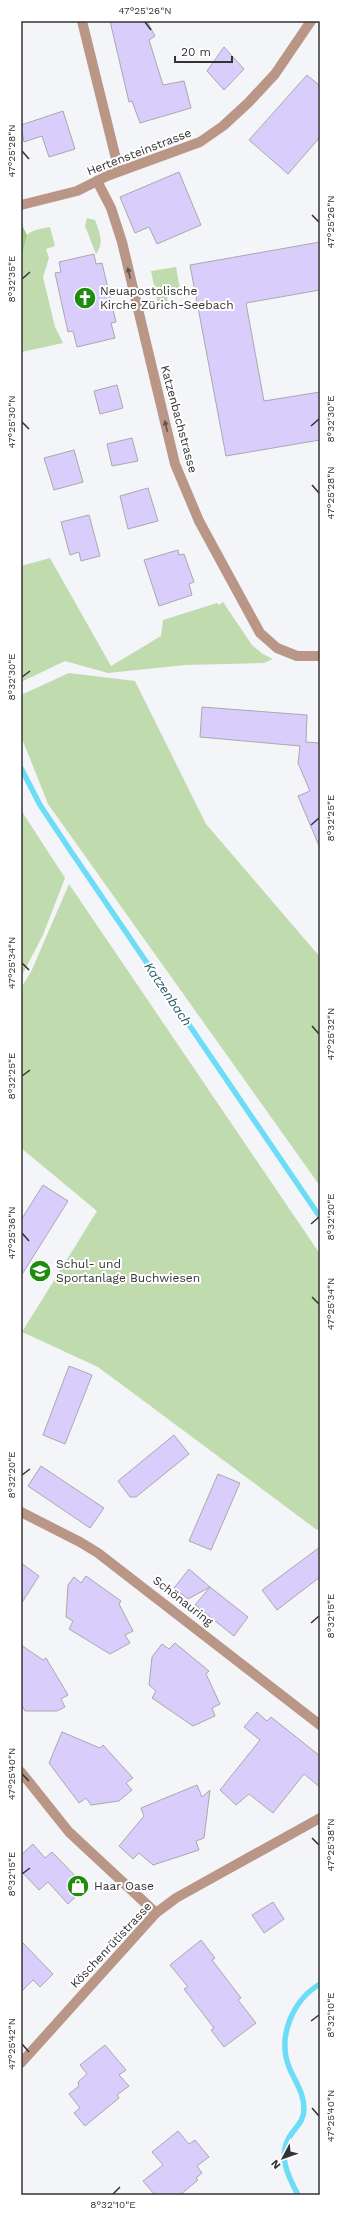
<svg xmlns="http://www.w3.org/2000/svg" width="341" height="2216" font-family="'Work Sans',sans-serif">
<rect width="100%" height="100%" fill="#f4f5f9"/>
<g fill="#c0dcae">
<path d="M87,218L95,220C99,231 105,243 96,254L85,226Z"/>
<path d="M50,227L55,246L46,249L49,258L43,277L55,327L63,343L22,352C21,333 16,247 27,235C31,230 44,228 50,227Z"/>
<path d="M176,267L180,289L166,292L169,307L159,309L151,271Z"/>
<path d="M50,558L111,666L161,636L163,620L217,603L219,605L223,602L252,645L263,654L273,659L264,663L186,665L108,673L65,661L21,682V566Z"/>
<path d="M69,673L135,681L206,824L320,957V1186L48,804L21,736V695Z"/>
<path d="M21,810L65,878L43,935L21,977Z"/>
<path d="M69,884L320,1254V1528L317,1530L98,1367L22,1332L97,1211L21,1148V988L31,972Z"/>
</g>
<path fill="#a2cd84" d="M21,223L27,235L21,258Z"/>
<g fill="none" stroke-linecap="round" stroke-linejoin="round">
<g stroke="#6dddf7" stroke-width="5.5">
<path d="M21,768L40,805L70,850L320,1217"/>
<path d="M298,2195C288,2176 276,2154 292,2133C298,2125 304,2120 304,2109C304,2092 295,2082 289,2067C277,2036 293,2000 320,1984"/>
</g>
</g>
<g fill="#d9cdfc" stroke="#a9a9ac">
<path d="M110,21H147L155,36L149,40L163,85L184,81L191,108L140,123L132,101L129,102Z"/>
<path d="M224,47L244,69L224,90L207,71Z"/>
<path d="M307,75L320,86V137L288,174L249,140Z"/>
<path d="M63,111L75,149L49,157L42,136L24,142L21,125Z"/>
<path d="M179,172L201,225L157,244L149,227L135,233L120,197Z"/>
<path d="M320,242V290L246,303L264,401L320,392V440L226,456L190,265Z"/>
<path d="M94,254L96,264L102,263L116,322L111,323L115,338L77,347L73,331L68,332L55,273L61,272L59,262Z"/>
<path d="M117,385L123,408L100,414L94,391Z"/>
<path d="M132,438L138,461L112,466L107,444Z"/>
<path d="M74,450L83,482L54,490L44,458Z"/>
<path d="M148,488L158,521L128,529L120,496Z"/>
<path d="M89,515L100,556L81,561L79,552L70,555L61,522Z"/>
<path d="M178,550L179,555L184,554L194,582L189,584L192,595L159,606L144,560Z"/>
<path d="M202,707L307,715L306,742L320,743V848L298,796L310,791L298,763L300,746L200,737Z"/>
<path d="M43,1185L68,1201L21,1276V1220Z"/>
<path d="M69,1366L92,1375L65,1444L43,1435Z"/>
<path d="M174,1435L189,1454L136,1497H130L118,1481Z"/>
<path d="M41,1466L104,1508L90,1528L28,1486Z"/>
<path d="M218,1474L240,1483L211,1550L189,1541Z"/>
<path d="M320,1547V1577L277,1610L262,1590Z"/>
<path d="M21,1563L39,1576L21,1604Z"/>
<path d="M189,1569L210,1587L188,1599L174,1588Z"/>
<path d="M86,1576L121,1601L119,1604L133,1631L125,1635L130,1643L110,1654L69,1629L73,1621L66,1617L68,1585L74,1577L81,1583Z"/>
<path d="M210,1587L248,1617L234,1636L195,1605Z"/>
<path d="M175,1643L209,1671L206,1674L220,1704L212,1708L215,1716L193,1726L152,1698L156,1691L149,1685L152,1657L162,1644L169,1649Z"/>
<path d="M21,1645L43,1660L46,1658L68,1695L61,1699L65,1707L57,1711H25L21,1704Z"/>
<path d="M257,1712L267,1721L271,1717L320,1756V1787L304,1774L273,1813L249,1794L236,1805L220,1790L260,1740L244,1727Z"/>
<path d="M62,1732L100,1748L103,1745L133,1778L126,1783L132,1790L119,1801L91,1805L86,1798L79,1803L49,1763Z"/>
<path d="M197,1785L202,1797L210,1790L204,1838L196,1841L199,1850L153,1865L139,1853L133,1859L119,1846L144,1816L141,1808Z"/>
<path d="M33,1844L45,1858L52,1852L86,1887L68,1904L48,1882L39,1890L21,1871V1855Z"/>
<path d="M273,1902L284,1919L264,1933L252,1915Z"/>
<path d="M201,1940L215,1958L212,1960L241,1998L238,2000L256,2023L224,2047L211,2030L214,2028L184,1989L188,1987L170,1965Z"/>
<path d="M21,1941L53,1974L40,1987L33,1980L21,1992Z"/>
<path d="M105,2045L126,2070L119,2075L129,2086L117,2095L119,2098L85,2126L74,2113L80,2108L69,2094L79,2086L78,2082L87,2074L80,2065Z"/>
<path d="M178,2131L189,2144L195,2140L209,2157L197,2166L202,2173L196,2178L198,2180L180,2195H155L143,2181L163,2165L152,2152Z"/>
</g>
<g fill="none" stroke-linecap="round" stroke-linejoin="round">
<g stroke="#ba9686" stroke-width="10">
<path d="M82,21L119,171"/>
<path d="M97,181L111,208L122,242L175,464L199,521L260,633L277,648L297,656H320"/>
<path d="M21,205L77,191L107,176L200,142L223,126L248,103L275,74L311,21"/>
<path d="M21,1512L80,1542L98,1553L320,1725"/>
<path d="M21,1772L69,1832L156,1913"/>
<path d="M21,2063L156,1913L176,1898L320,1818"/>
</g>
</g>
<defs><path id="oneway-solid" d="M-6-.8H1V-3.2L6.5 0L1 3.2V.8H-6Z"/></defs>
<g fill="#625651">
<use href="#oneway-solid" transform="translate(129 273) rotate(-103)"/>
<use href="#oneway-solid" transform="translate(166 426) rotate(-104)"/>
</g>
<path fill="none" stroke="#333334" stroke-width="1.5" d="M145,22L151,30M22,151L29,159M312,215L319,222M22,279L30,272M22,422L29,429M311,426L319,419M312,485L319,493M22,677L30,671M311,825L319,818M22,963L29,970M312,1026L319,1034M22,1076L30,1070M311,1224L319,1217M22,1233L29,1241M312,1297L319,1304M22,1475L30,1469M311,1623L319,1616M22,1774L29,1781M312,1838L319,1845M22,1874L30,1868M311,2021L319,2015M22,2044L29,2052M312,2108L319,2116M113,2194L120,2187"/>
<defs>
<g id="church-disc" transform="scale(1.15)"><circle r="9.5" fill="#1f8c0e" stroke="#fff"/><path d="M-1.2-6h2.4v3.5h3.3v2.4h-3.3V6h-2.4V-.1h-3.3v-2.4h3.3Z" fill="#fff"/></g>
<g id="school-disc" transform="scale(1.15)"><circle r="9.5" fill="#1f8c0e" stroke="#fff"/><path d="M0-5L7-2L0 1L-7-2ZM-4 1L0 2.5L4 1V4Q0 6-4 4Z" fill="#fff"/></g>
<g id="shop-disc" transform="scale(1.15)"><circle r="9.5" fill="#1f8c0e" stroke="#fff"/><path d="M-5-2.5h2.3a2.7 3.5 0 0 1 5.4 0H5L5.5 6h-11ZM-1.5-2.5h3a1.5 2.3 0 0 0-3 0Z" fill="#fff"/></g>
</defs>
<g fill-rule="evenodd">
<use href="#church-disc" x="85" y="298"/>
<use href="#school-disc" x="40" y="1271"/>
<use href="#shop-disc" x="78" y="1886"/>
</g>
<g text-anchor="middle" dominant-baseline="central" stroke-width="4" stroke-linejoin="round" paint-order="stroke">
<g font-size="12" fill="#333334" stroke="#fff">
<text transform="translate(139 152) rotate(-21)">Hertensteinstrasse</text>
<text transform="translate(179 419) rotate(75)">Katzenbachstrasse</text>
<text transform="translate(183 1601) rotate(38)">Schönauring</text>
<text transform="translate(111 1945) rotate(-47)">Köschenrütistrasse</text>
</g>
<g font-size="12" fill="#333334" stroke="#fff" text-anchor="start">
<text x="100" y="291">Neuapostolische<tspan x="100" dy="14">Kirche Zürich-Seebach</tspan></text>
<text x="56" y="1264">Schul- und<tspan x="56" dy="14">Sportanlage Buchwiesen</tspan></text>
<text x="94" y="1886">Haar Oase</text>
</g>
<g font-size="13" font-style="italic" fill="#2c5c67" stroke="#fff">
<text transform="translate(168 994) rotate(56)">Katzenbach</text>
</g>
</g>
<rect width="341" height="2216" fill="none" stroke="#ffffff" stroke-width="44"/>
<g transform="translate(283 2158) rotate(229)" stroke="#ffffff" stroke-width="3" paint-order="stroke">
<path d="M0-3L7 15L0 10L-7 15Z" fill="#333334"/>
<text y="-6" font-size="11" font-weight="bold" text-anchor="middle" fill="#333334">N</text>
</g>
<path d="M175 56v6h57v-6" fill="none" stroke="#333334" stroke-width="2"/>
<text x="181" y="56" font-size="12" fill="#333334" stroke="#ffffff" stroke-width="3" paint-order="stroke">20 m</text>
<rect x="22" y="22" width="297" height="2172" fill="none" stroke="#333334" stroke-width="1.5"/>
<g font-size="10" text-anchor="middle" fill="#333334">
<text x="145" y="14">47°25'26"N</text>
<text transform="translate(11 151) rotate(-90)" y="4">47°25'28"N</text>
<text transform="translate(330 222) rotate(-90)" y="4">47°25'26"N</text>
<text transform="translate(11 279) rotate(-90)" y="4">8°32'35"E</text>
<text transform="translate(330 419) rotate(-90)" y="4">8°32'30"E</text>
<text transform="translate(11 422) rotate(-90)" y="4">47°25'30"N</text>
<text transform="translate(330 493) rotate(-90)" y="4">47°25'28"N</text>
<text transform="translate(11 677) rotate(-90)" y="4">8°32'30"E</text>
<text transform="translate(330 818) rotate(-90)" y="4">8°32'25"E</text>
<text transform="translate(11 963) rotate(-90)" y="4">47°25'34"N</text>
<text transform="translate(330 1034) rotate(-90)" y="4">47°25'32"N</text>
<text transform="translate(11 1076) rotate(-90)" y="4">8°32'25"E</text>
<text transform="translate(330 1217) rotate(-90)" y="4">8°32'20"E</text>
<text transform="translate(11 1233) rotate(-90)" y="4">47°25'36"N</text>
<text transform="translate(330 1304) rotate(-90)" y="4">47°25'34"N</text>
<text transform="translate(11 1475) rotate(-90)" y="4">8°32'20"E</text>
<text transform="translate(330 1616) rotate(-90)" y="4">8°32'15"E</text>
<text transform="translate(11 1774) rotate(-90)" y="4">47°25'40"N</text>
<text transform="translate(330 1845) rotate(-90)" y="4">47°25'38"N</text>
<text transform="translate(11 1874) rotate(-90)" y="4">8°32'15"E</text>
<text transform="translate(330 2015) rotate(-90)" y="4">8°32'10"E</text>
<text transform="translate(11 2044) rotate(-90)" y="4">47°25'42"N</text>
<text transform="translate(330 2116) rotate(-90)" y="4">47°25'40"N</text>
<text x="113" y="2208">8°32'10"E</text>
</g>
</svg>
